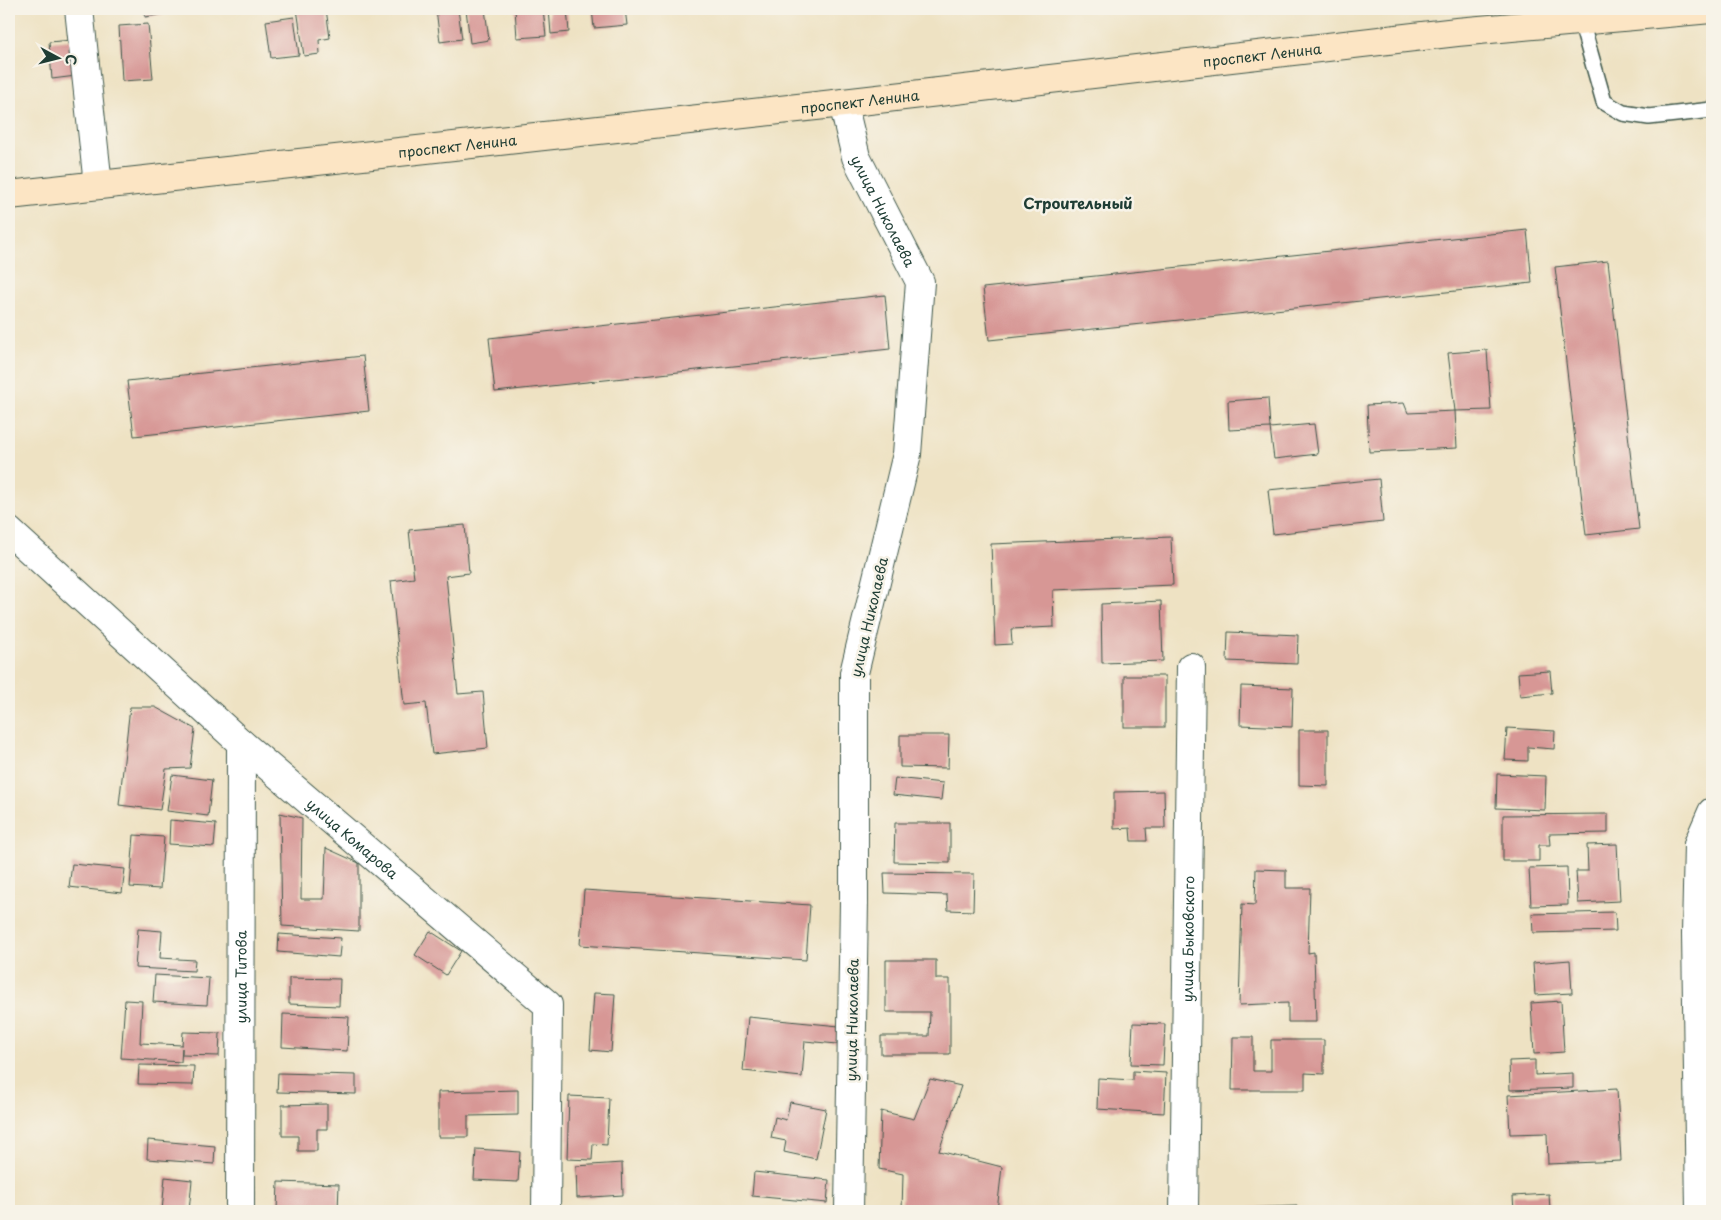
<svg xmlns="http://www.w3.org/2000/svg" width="1721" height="1220" font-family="'Playpen Sans',sans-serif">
<rect width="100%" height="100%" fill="#f7f3e8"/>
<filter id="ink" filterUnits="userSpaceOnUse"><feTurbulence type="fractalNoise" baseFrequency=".02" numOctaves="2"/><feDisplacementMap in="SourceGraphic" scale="10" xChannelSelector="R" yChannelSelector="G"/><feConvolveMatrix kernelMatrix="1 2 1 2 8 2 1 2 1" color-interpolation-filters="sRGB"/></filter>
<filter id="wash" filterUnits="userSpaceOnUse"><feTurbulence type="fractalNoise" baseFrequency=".0096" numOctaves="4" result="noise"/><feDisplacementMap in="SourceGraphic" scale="20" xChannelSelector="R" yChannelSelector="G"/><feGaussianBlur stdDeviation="1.12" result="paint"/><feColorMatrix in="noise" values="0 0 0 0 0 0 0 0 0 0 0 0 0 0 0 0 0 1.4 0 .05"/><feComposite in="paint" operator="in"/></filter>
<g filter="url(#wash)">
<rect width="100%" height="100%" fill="#eee2c3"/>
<g id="blocks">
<g fill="#d79795">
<path d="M144,9H169L170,13L145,17Z"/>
<path d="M297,9H326L330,38L319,40L320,54L304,56Z"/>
<path d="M436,9H458L462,39L440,42Z"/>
<path d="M466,9H485L489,40L470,43Z"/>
<path d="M515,9H543L546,36L517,38Z"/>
<path d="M549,9H567L569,32L551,34Z"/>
<path d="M592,9H625L627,25L594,28Z"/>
<path d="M678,9H705L706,11L678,12Z"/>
<path d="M294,17L299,55L271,58L266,21Z"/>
<path d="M148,24L153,79L122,81L119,26Z"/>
<path d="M72,40L76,76L52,79L49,42Z"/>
<path d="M1527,230L1532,283L989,340L983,288Z"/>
<path d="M1608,261L1639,529L1586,535L1555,267Z"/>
<path d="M885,295L890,349L495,392L489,338Z"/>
<path d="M1487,350L1491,410L1455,411L1448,353Z"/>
<path d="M363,356L369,411L134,436L127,381Z"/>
<path d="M1268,398L1270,428L1229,430L1228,401Z"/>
<path d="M1404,403L1408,413L1455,411L1457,448L1369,452L1367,405Z"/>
<path d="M1314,424L1318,454L1274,459L1270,428Z"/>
<path d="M1379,479L1383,522L1273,534L1268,490Z"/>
<path d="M465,525L469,573L446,576L458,694L483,692L488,748L432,754L426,703L404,705L391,581L414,578L409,530Z"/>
<path d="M1171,537L1173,585L1053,590L1054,627L1011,629L1012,644L995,645L991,544Z"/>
<path d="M1161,601L1163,661L1102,663L1101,604Z"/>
<path d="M1228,632L1298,635L1297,664L1227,661Z"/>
<path d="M1550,671L1552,693L1520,696L1518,673Z"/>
<rect x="1124" y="676" width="41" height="51"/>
<path d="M1241,686L1293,688L1292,727L1240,725Z"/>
<path d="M130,707H155L195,729L190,768L166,769L160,810L119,805Z"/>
<path d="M1507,728L1555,731L1554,749L1528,747V761L1505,760Z"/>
<path d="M1299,730H1328V786L1299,785Z"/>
<path d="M900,735H949L948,768L900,767Z"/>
<path d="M1497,774L1546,776L1545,810L1496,808Z"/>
<path d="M172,775L212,780L208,816L167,811Z"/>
<path d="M895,778L943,783L941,800L893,795Z"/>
<path d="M1164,791L1165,828H1146L1147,841H1131L1130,828L1114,829V792Z"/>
<path d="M280,813L302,818L301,899H324L326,848L359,863V931L282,926Z"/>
<path d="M1608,814V833L1549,834L1550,845H1539V861H1503V815Z"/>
<path d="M170,820L216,824L214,847L169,844Z"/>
<path d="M895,823H950V863L894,862Z"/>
<path d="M134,835L164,837L160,889L130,887Z"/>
<path d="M1617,844L1620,901L1578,903L1576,871H1588L1587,845Z"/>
<path d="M72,864L125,869L122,893L69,887Z"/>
<path d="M1567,867L1568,905L1531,906L1529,868Z"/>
<path d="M1256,869L1286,870V888H1310L1308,953L1314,952L1316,1022H1288V1003L1239,1005L1242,904L1255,905Z"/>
<path d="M884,873L974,874L973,911L948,910L947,895L885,893Z"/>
<path d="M584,890L810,905L806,960L580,945Z"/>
<path d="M1615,912L1616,931L1533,933L1532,914Z"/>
<path d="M138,929L162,931L160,958L195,960L194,971L135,968Z"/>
<path d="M430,931L461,951L446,975L415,955Z"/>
<path d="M279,934L341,938L339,957L278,952Z"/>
<path d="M886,960H936V979H950V1054H881V1036H929L930,1012H886Z"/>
<path d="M1570,960L1572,993L1535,995L1533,963Z"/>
<path d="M155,975L209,978L207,1005L153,1002Z"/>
<path d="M289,978L340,979L339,1006L289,1004Z"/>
<path d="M594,993L615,994L611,1052L590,1050Z"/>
<path d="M125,1000L142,1001L140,1043L182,1045L183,1032L220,1033L219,1056L182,1055V1048L181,1062L121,1058Z"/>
<path d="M1561,1001L1564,1052L1534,1054L1531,1003Z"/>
<path d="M283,1014L349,1017L347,1051L282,1047Z"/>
<path d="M748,1017L839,1026L837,1044L805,1041L802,1077L743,1071Z"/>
<path d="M1133,1023L1165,1024L1163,1065L1131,1064Z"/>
<path d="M1233,1037H1253V1071H1271V1040H1324V1074L1305,1073V1090H1232Z"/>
<path d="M1535,1060V1075L1573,1073V1088L1510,1090L1509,1061Z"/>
<path d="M139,1065L194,1066L193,1085L138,1084Z"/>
<path d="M1133,1071L1166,1073L1164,1113L1097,1109L1098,1078L1133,1080Z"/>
<path d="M278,1073L356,1075V1094L277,1092Z"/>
<path d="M930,1079L961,1086L939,1151L1002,1167L997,1211H902L903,1174L879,1169L881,1111L914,1119Z"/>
<path d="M1617,1089L1621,1161L1548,1164L1547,1133L1510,1134L1508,1095Z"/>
<path d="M518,1090V1115L468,1116V1137H438V1092Z"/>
<path d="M569,1096L609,1098L607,1145L593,1144L592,1160L567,1159Z"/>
<path d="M790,1102L826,1109L816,1159L784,1152L786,1141L771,1138L775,1117L786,1120Z"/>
<path d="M327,1104V1129H317V1151H298V1136H282V1105Z"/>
<path d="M148,1140L215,1146L214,1164L147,1159Z"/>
<path d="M476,1149L520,1152L518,1182L474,1180Z"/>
<path d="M622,1163L623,1195L577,1198L576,1166Z"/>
<path d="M754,1172L829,1180L827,1203L752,1196Z"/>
<path d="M165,1177L192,1180L189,1211H162Z"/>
<path d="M278,1182L339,1184L338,1211H277Z"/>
<path d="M1549,1194L1550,1211H1514L1513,1196Z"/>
<path d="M1297,1206V1211H1240V1208Z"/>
</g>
</g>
</g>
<g filter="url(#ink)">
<use href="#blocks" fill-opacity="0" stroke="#3e5649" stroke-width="1"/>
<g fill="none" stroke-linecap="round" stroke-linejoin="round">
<g stroke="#3e5649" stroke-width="18">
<path id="lane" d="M1581,21L1604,102L1623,113L1649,117L1712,110"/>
</g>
<g stroke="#3e5649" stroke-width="30">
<g id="street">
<path d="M79,9L98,185"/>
<path id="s1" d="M843,103L856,157L920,282L907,454L854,673V901L849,1211"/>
<path id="s2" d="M9,531L241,743L548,1005L546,1211"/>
<path id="s3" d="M240,1211L241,743"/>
<path id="s4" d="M1184,1211L1191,667"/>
<path d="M1700,1211L1696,934L1698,844L1712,812"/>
</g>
</g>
<g stroke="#3e5649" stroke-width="30">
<g id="secondary">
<path id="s5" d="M9,195L843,103L1457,32L1711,9"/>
</g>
</g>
<use href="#lane" stroke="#fff" stroke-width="15"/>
<use href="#street" stroke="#fff" stroke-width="28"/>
<use href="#secondary" stroke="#fce5c4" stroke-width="28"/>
</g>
</g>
<g text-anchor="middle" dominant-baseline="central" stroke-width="5" stroke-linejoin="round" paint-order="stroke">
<g font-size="14" fill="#1f3d34" stroke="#f7f3e8">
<text stroke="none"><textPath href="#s5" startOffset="1261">проспект Ленина</textPath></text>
<text stroke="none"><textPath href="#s5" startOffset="856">проспект Ленина</textPath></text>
<text stroke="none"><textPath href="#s5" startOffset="451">проспект Ленина</textPath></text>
<text stroke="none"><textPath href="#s1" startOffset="116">улица Николаева</textPath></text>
<text transform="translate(869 617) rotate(-77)">улица Николаева</text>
<text stroke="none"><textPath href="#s2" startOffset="461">улица Комарова</textPath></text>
<text stroke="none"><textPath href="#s4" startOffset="272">улица Быковского</textPath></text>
<text stroke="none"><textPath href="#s3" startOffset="234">улица Титова</textPath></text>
<text transform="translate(852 1020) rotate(-89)">улица Николаева</text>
</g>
<g font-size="15" font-weight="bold" fill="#1f3d34" stroke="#f7f3e8">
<text x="1078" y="202">Строительный</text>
</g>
</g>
<rect width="1721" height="1220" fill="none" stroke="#f7f3e8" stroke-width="30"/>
<g transform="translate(58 58) rotate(97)" stroke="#f7f3e8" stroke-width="4" paint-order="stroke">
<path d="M0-4L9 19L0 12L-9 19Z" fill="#1f3d34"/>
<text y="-8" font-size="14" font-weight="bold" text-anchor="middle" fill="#1f3d34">С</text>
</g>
</svg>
